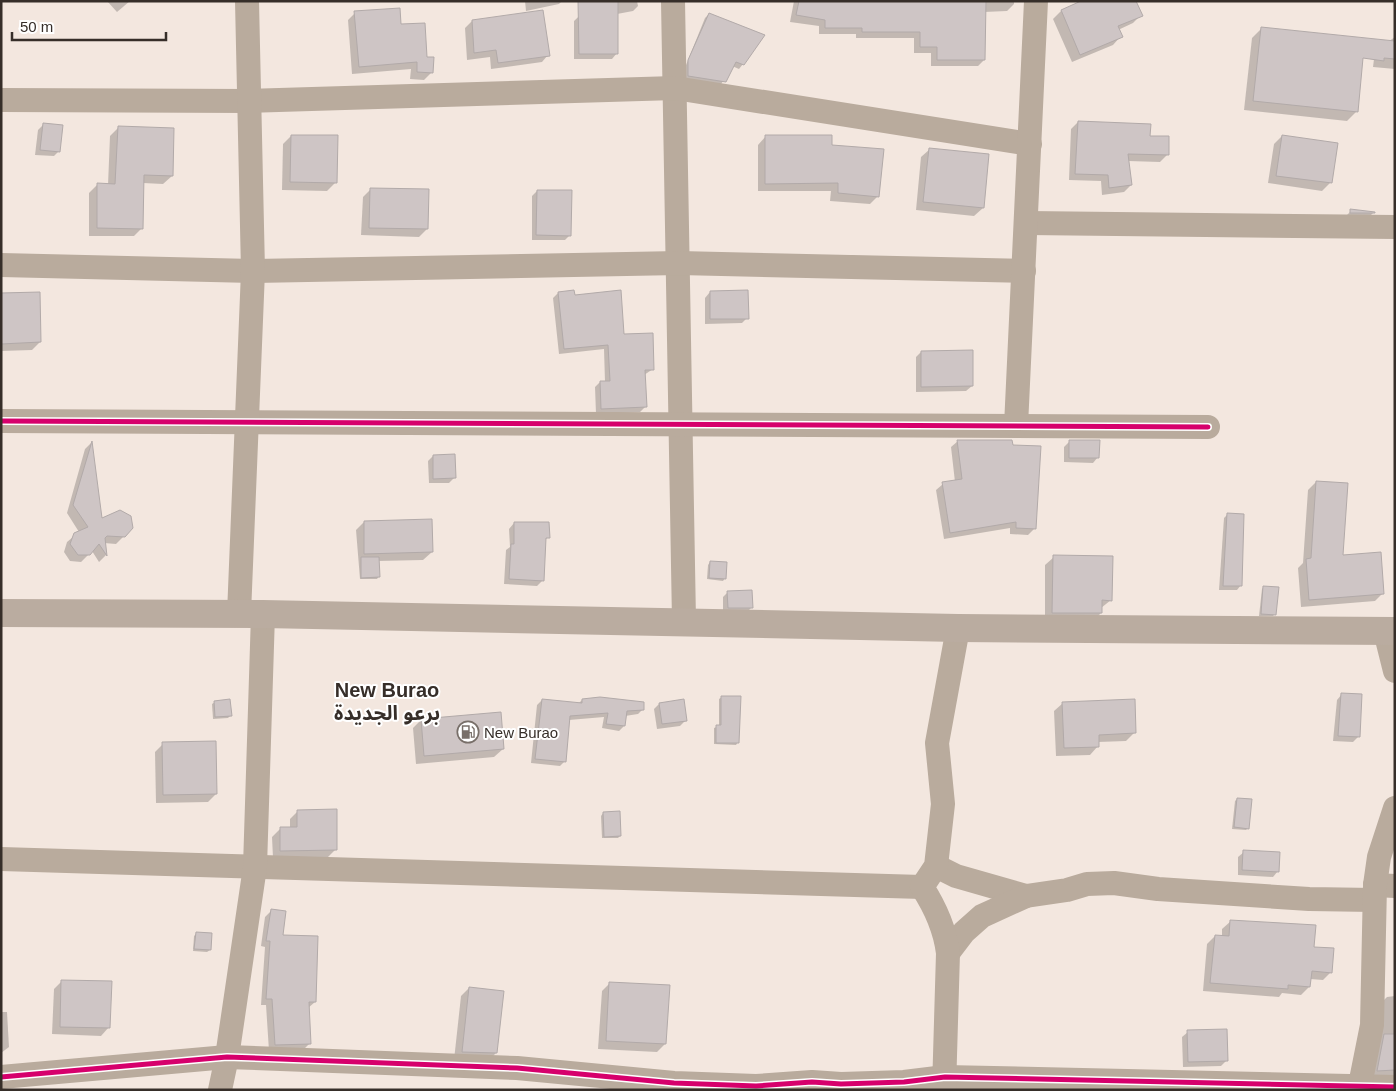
<svg xmlns="http://www.w3.org/2000/svg" width="1396" height="1091" font-family="Helvetica,'Noto Sans Arabic',sans-serif">
<rect width="100%" height="100%" fill="#f3e7df"/>
<g fill="#0003">
<path d="M107,1H130L117,12Z"/>
<path d="M525,1H562L559,4L526,11Z"/>
<path d="M595,1H637L638,6L633,11L617,14V53L612,59H574V21Z"/>
<path d="M794,1H1014V4L1007,11L984,12V60L978,66H931V53H914V38H856V34H819V26L790,22Z"/>
<path d="M1084,1L1141,15L1133,23L1118,30L1121,36L1113,45L1072,62L1053,19L1061,11Z"/>
<path d="M355,13L400,25L426,58L432,72L424,80L410,79L411,69L352,74L348,20Z"/>
<path d="M709,14L743,64L739,69L732,66L720,86L684,80L686,65L705,18Z"/>
<path d="M472,21L548,55L542,62L491,69L490,57L467,60L465,28Z"/>
<path d="M1262,28L1357,111L1347,121L1244,110L1252,38Z"/>
<path d="M1395,37V69L1373,67L1375,51Z"/>
<path d="M1078,122L1149,137L1168,154L1160,162L1128,161L1131,185L1124,192L1102,195L1101,181L1069,180L1071,129Z"/>
<path d="M43,125L59,151L54,156L35,155L38,130Z"/>
<path d="M118,128L172,176L163,184L143,183L142,228L134,236H89V193L97,185H108L110,136Z"/>
<path d="M291,136L336,182L327,191L282,190L283,144Z"/>
<path d="M766,136L831,146L878,196L870,204L830,201L831,191H758V145Z"/>
<path d="M1282,136L1330,183L1322,191L1268,183L1274,144Z"/>
<path d="M930,149L983,208L974,216L916,210L921,157Z"/>
<path d="M371,189L427,229L419,237L361,235L363,197Z"/>
<path d="M537,191L570,235L565,240H532V196Z"/>
<path d="M1351,211L1373,213L1368,218L1346,216Z"/>
<path d="M710,292L747,318L742,323L705,324V298Z"/>
<path d="M558,293L574,296L623,336L653,369L644,375L646,406L640,412L596,414L595,387L600,382H605L604,349L559,354L553,298Z"/>
<path d="M1,295L40,342L32,350L1,351Z"/>
<path d="M921,352L972,386L966,391L916,392V357Z"/>
<path d="M958,441L1034,529L1028,535L1010,534V528L944,539L936,490L943,484L955,482L951,447Z"/>
<path d="M1070,441L1098,457L1093,463L1064,462V447Z"/>
<path d="M91,443L101,520L124,536L116,544L104,543L106,555L99,562L92,551L81,562L70,561L64,552L67,542L79,532L67,513L85,449Z"/>
<path d="M433,456L455,477L449,483H429L428,461Z"/>
<path d="M1316,482L1342,557L1383,593L1375,601L1301,607L1298,568L1303,563L1308,490Z"/>
<path d="M1228,514L1241,585L1237,590H1219L1224,518Z"/>
<path d="M364,522L432,552L423,560L378,561L379,576L377,579H360L356,530Z"/>
<path d="M514,523L548,537L544,541L542,581L537,586L504,584L506,550L510,547L509,529Z"/>
<path d="M1054,557L1111,600L1101,608V613L1093,621H1045V565Z"/>
<path d="M710,562L725,578L723,581L707,579L708,565Z"/>
<path d="M1264,587L1275,614L1273,616H1259L1262,589Z"/>
<path d="M728,592L751,608L746,613L723,612V597Z"/>
<path d="M1342,694L1358,737L1353,742L1333,741L1337,700Z"/>
<path d="M722,697L738,742L736,745L714,744V728L719,726V699Z"/>
<path d="M542,700L578,704L582,700L643,709L638,714L625,716L624,726L619,731L602,728L604,717L569,720L565,761L560,766L531,763L537,705Z"/>
<path d="M215,702L231,715L228,718L213,719L212,704Z"/>
<path d="M1063,703L1134,733L1126,741L1098,742V746L1090,755L1056,756L1054,711Z"/>
<path d="M659,704L686,720L680,726L657,729L654,709Z"/>
<path d="M421,720L503,749L494,757L416,764L413,728Z"/>
<path d="M163,744L216,794L208,802L156,803L155,752Z"/>
<path d="M1237,799L1248,828L1246,830L1232,829L1235,801Z"/>
<path d="M298,811L336,849L328,857L273,858L272,837L281,828L290,829V819Z"/>
<path d="M603,813L620,836L618,838H602L601,816Z"/>
<path d="M1244,852L1278,871L1273,877L1238,875V857Z"/>
<path d="M271,911L282,937L315,1002L308,1008L310,1043L304,1049L269,1051L266,1005H261L265,947L261,946L265,917Z"/>
<path d="M1231,921L1313,948L1331,972L1323,980L1310,979L1309,987L1301,995L1282,993L1279,997L1203,991L1207,944L1215,936L1222,937V929Z"/>
<path d="M196,934L210,950L207,952L193,951L194,936Z"/>
<path d="M62,981L109,1027L101,1036L52,1034L54,989Z"/>
<path d="M610,983L665,1044L657,1052L598,1049L602,991Z"/>
<path d="M469,988L496,1053L488,1061L454,1060L461,996Z"/>
<path d="M1395,996V1076L1372,1077L1381,1003L1387,997Z"/>
<path d="M1,1012H7L9,1047L1,1053Z"/>
<path d="M1188,1032L1226,1061L1221,1066L1183,1067L1182,1037Z"/>
</g>
<g fill="#cec5c5" stroke="#b2aaa9">
<path d="M578,1H618V54H579Z"/>
<path d="M799,1H986L985,60H937V47H920V32H862V28H825V20L796,15Z"/>
<path d="M1081,1H1136L1143,16L1118,26L1123,37L1080,55L1061,10Z"/>
<path d="M400,8L401,24L425,23L427,57H434L433,73L417,72V62L359,67L354,11Z"/>
<path d="M543,10L550,56L498,63L496,50L474,53L472,20Z"/>
<path d="M709,13L765,35L744,65L736,62L726,82L688,76V60Z"/>
<path d="M1261,27L1395,41V59L1384,58V61L1363,58L1358,112L1253,101Z"/>
<path d="M1078,121L1151,124L1150,136H1169V155L1128,154L1132,185L1109,188L1108,175L1075,174Z"/>
<path d="M43,123L63,125L60,152L40,150Z"/>
<path d="M118,126L174,128L173,176L144,175L143,229L97,228V183L115,184Z"/>
<path d="M291,135H338L337,183L290,182Z"/>
<path d="M765,135H832V145L884,149L879,197L838,193V183L765,184Z"/>
<path d="M1282,135L1338,143L1332,183L1276,176Z"/>
<path d="M929,148L989,154L984,208L923,202Z"/>
<path d="M370,188L429,189L428,229L369,228Z"/>
<path d="M537,190H572L571,236L536,235Z"/>
<path d="M1350,209L1375,212V213H1350Z"/>
<path d="M574,290L575,295L621,290L624,334L653,333L654,370H645L647,407L601,409L600,381H610L608,345L564,349L558,292Z"/>
<path d="M748,290L749,319H710V291Z"/>
<path d="M40,292L41,342L1,344V293Z"/>
<path d="M973,350V386L921,387V351Z"/>
<path d="M957,440H1012L1013,445L1041,446L1036,529L1016,528V522L950,533L942,482L962,479Z"/>
<path d="M1069,440H1100L1099,458H1069Z"/>
<path d="M92,441L102,518L120,510L131,516L133,528L125,537L107,536L105,538L107,556L99,544L90,555H78L70,544L74,533L88,527L73,505Z"/>
<path d="M455,454L456,478L433,479V455Z"/>
<path d="M1316,481L1348,483L1343,555L1381,552L1384,594L1309,600L1306,559L1311,558Z"/>
<path d="M1227,513L1244,514L1242,586H1223Z"/>
<path d="M432,519L433,552L364,554V521Z"/>
<path d="M514,522H549L550,538H546L544,581L509,579L511,544H514Z"/>
<path d="M1053,555L1113,556L1112,601L1102,600V613H1052Z"/>
<path d="M361,557H379L380,577L361,578Z"/>
<path d="M710,561L727,562L726,579L709,578Z"/>
<path d="M1263,586L1279,587L1276,615L1261,614Z"/>
<path d="M752,590L753,608H728L727,591Z"/>
<path d="M1341,693L1362,694L1360,737L1338,736Z"/>
<path d="M721,696H741L739,743H716V725H721Z"/>
<path d="M600,697L644,702V710L627,711L625,726L606,724L608,713L570,716L566,762L535,759L542,699L582,703V699Z"/>
<path d="M230,699L232,716L215,717L214,701Z"/>
<path d="M684,699L687,721L662,724L659,703Z"/>
<path d="M1135,699L1136,733L1099,735V747L1064,748L1062,702Z"/>
<path d="M501,712L504,749L424,756L421,719Z"/>
<path d="M216,741L217,794L163,795L162,742Z"/>
<path d="M1237,798L1252,799L1249,829L1234,827Z"/>
<path d="M337,809V850L280,851V827H297V810Z"/>
<path d="M620,811L621,836L604,837L603,812Z"/>
<path d="M1243,850L1280,852L1279,872L1242,870Z"/>
<path d="M271,909L286,911L283,935L318,936L316,1002H309L311,1044L275,1045L272,999H266L270,941H266Z"/>
<path d="M1230,920L1316,925L1314,947L1334,948L1332,973L1312,971L1310,987L1288,985V989L1210,983L1215,935L1229,936Z"/>
<path d="M196,932L212,933L211,950L194,949Z"/>
<path d="M61,980L112,981L110,1028L60,1027Z"/>
<path d="M609,982L670,985L666,1044L606,1041Z"/>
<path d="M469,987L504,991L497,1053L462,1052Z"/>
<path d="M1227,1029L1228,1061L1188,1062L1187,1030Z"/>
<path d="M1384,1034H1395V1070L1377,1071Z"/>
</g>
<g fill="none" stroke-linecap="round" stroke-linejoin="round">
<g stroke="#b9ab9d" stroke-width="24">
<path d="M673,1L684,621"/>
<path d="M1,100L249,101L675,88L1030,144"/>
<path d="M1027,223L1395,227"/>
<path d="M1,265L253,271L679,263L1024,271"/>
<path d="M1,421L1208,427"/>
<path d="M1016,426L1036,1"/>
<path d="M239,614L253,271L247,1"/>
<path d="M1385,631L1395,671"/>
<path d="M1,859L922,887"/>
<path d="M936,866L956,876L1026,896"/>
<path d="M1375,885L1395,886"/>
<path d="M948,953L964,932L982,916L1026,896L1067,890L1087,884L1114,883L1158,889L1309,899L1374,900"/>
<path d="M1,1077L227,1057L517,1068L674,1083L756,1086L812,1082L841,1084L904,1082L945,1077L1395,1087"/>
<path d="M220,1090L227,1057L255,867L263,614"/>
<path d="M944,1090L948,953C945,929 935,907 922,887L936,866L943,804L937,743L958,628"/>
<path d="M1359,1090L1372,1025L1375,885L1379,857L1395,808"/>
</g>
<path stroke="#baaca0" stroke-width="28" d="M1,613L263,614L958,628L1395,631"/>
<g stroke="#fff" stroke-width="8">
<g id="cycleway">
<path d="M1,421L1208,427"/>
<path d="M1,1077L227,1057L517,1068L674,1083L756,1086L812,1082L841,1084L904,1082L945,1077L1395,1087"/>
</g>
</g>
<use href="#cycleway" stroke="#d6006c" stroke-width="5"/>
</g>
<defs>
<g id="fuel-ring" transform="scale(1.125)"><circle r="9.5" fill="#fff" stroke="#786f69" stroke-width="1.5"/><path d="M-5.5-6h7V0h2V4h1.3V-2.5L3-4.5l.8-.8L6-3V5H2.5V1h-1V6h-7ZM-4.2-4.7v3.2H.2V-4.7Z" fill="#786f69"/></g>
</defs>
<g fill-rule="evenodd">
<use href="#fuel-ring" x="468" y="732"/>
</g>
<g text-anchor="middle" dominant-baseline="central" stroke-width="4" stroke-linejoin="round" paint-order="stroke">
<g font-size="15" fill="#362e29" stroke="#fff" text-anchor="start">
<text x="484" y="732">New Burao</text>
</g>
<g font-size="20" font-weight="bold" fill="#362e29" stroke="#fff">
<text x="387" y="690">New Burao<tspan x="387" dy="23">برعو الجديدة</tspan></text>
</g>
</g>
<rect width="1396" height="1091" fill="none" stroke="#362e29" stroke-width="5"/>
<path d="M12 32v8h154v-8" fill="none" stroke="#362e29" stroke-width="2.5"/>
<text x="20" y="32" font-size="15" fill="#362e29" stroke="#ffffff" stroke-width="4" paint-order="stroke">50 m</text>
</svg>
